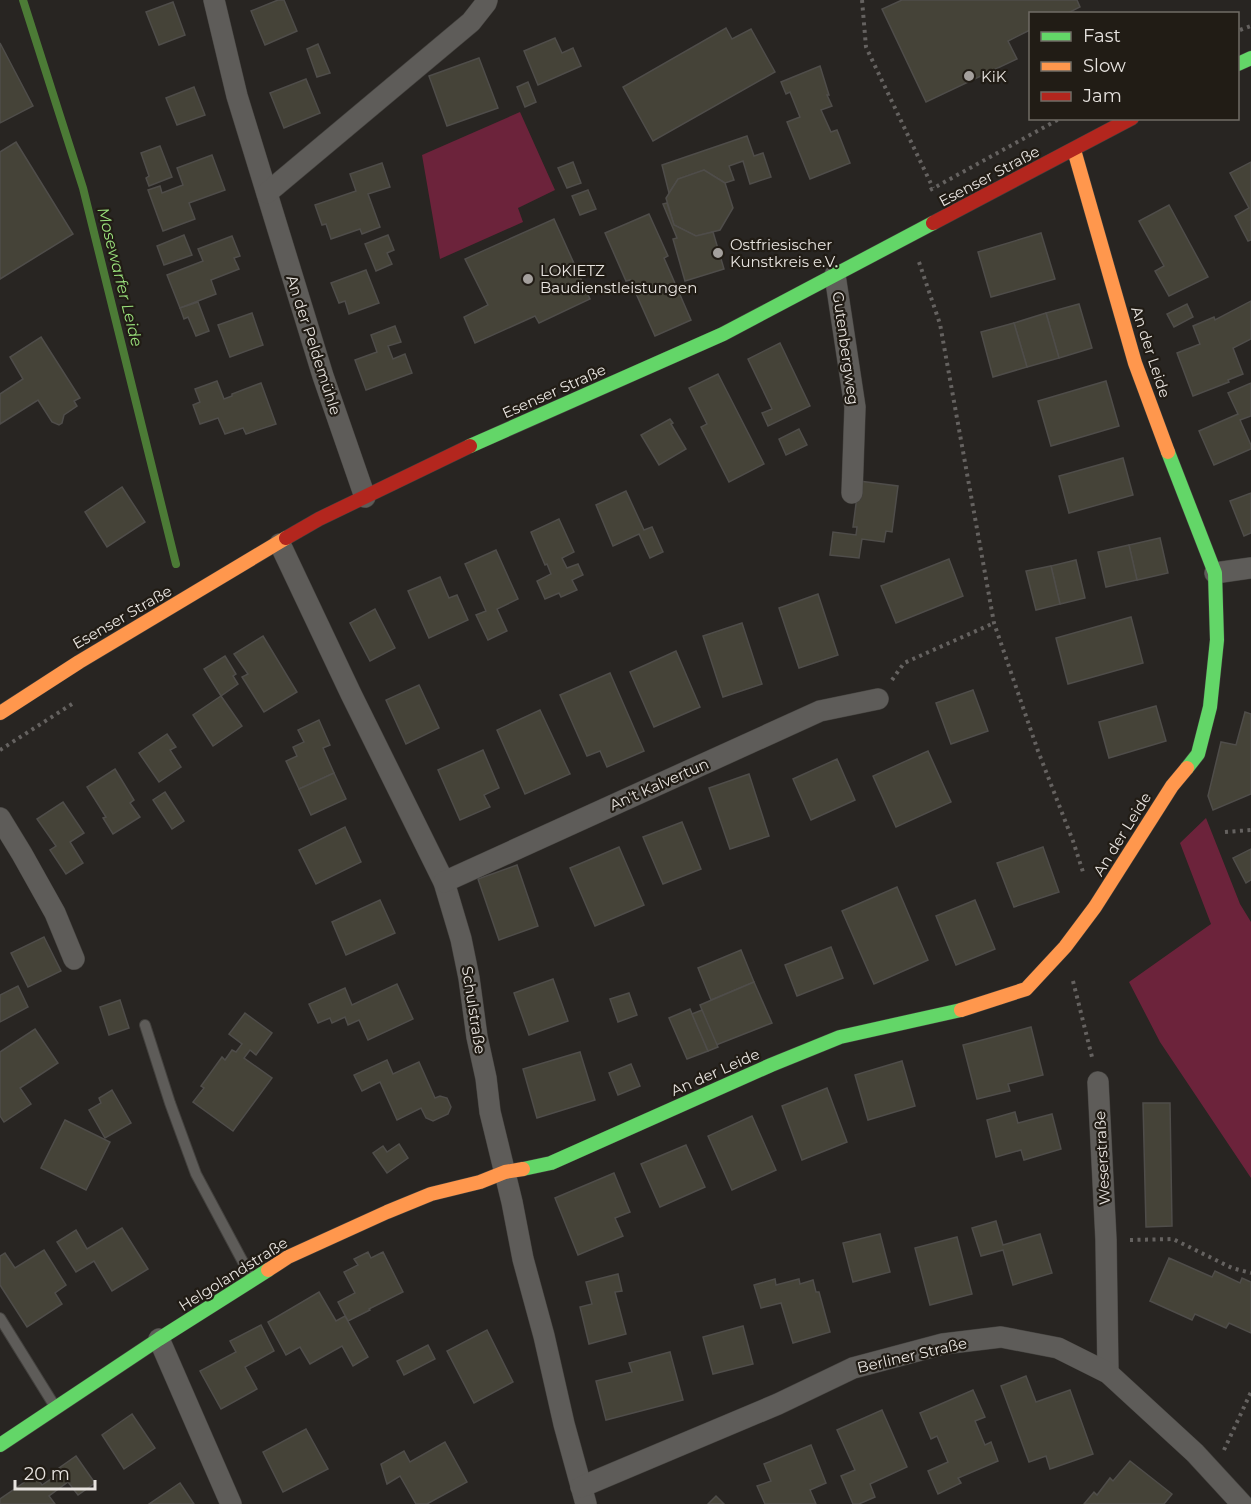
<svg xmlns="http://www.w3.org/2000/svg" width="1251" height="1504" font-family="Montserrat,sans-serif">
<rect width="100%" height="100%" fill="#282522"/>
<g fill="#6c233b">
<path d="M520,112L555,190L518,208L523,222L440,259L422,155Z"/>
<path d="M1206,818L1240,904L1251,922V1178L1160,1042L1129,982L1211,924L1180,843Z"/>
</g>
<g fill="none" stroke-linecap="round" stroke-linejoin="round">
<path stroke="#4c7b36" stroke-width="8" d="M23,0L83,188L176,564"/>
</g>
<g fill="#454338" stroke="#4f4d4a" stroke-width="1.5">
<path d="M278,0H284L297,31L265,45L251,11Z"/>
<path d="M902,0H1077L1080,7L1066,14H1030V30L1008,41L1017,59L926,102L882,9Z"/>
<path d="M173,2L185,35L159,45L146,12Z"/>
<path d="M726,28L732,39L751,29L775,72L653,141L623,87Z"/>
<path d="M555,38L562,53L573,48L581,66L538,85L524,51Z"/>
<path d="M0,43L33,106L0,123Z"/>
<path d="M318,44L330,73L317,77L307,49Z"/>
<path d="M479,58L498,108L447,126L429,76Z"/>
<path d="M820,66L829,95H827L832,106L821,110L831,132L837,130L850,163L810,179L787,122L800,117L790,92L786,94L781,82Z"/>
<path d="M306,79L320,113L284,128L270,93Z"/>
<path d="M528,82L536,102L525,107L517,87Z"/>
<path d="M194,87L205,115L177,125L166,98Z"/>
<path d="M747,136L754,156L763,153L771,177L750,184L743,161L729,166L734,180L725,183L704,170L678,179L669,193L662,165Z"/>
<path d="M16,142L73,234L0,279V152Z"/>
<path d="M160,146L172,177L149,186L146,178L149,176L141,153Z"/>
<path d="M212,155L225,190L189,203L195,219L163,231L148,190L160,186L162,193L183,185L177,168Z"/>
<path d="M573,162L581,183L567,188L558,168Z"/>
<path d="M1251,162V240L1248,241L1235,216L1249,208L1230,173Z"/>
<path d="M382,163L390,187L368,194L380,227L362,234L360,229L331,239L326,224L322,225L315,205L356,191L350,174Z"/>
<path d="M704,170L725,183L733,208L720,230L696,236L674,225L666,198L678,179Z"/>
<path d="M588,190L596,209L580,215L572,196Z"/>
<path d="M667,203L674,225L696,236L713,232L724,269L685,281L673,239L677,238L663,204Z"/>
<path d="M1169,205L1208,277L1169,296L1155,271L1164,266L1139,221Z"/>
<path d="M649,214L668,256L664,258L691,320L655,336L630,280L626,281L605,233Z"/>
<path d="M554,219L590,299L539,323L535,316L475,343L464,317L488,305L465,259Z"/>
<path d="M1041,233L1055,279L991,297L978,252Z"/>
<path d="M184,235L192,255L164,265L157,246Z"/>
<path d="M388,235L394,250L387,253L392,264L376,271L365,244Z"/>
<path d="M232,236L240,256L234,258L239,269L211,280L216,294L180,308L167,275L203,261L198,249Z"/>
<path d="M366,270L379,303L349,314L345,301L339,303L331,283Z"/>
<path d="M1251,301V339L1233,348L1243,374L1228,380L1229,382L1193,396L1177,353L1200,344L1193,326L1214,317L1215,320Z"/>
<path d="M198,302L209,331L196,336L188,317L184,319L180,308Z"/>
<path d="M1079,304L1092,348L1059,358L1046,313Z"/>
<path d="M1187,304L1193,317L1174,327L1167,314Z"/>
<path d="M252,313L263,345L230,357L218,325Z"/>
<path d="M1046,313L1059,358L1027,367L1014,323Z"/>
<path d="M1014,323L1027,367L993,377L981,332Z"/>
<path d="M395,326L401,342L388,346L393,359L405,354L412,373L366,390L355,360L377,352L371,335Z"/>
<path d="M41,337L80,398L74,401L77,406L64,415L62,423L59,425L52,422L38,400L0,424V394L23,379L10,357Z"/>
<path d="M780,343L810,406L768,426L762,413L772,409L748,359Z"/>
<path d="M718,374L764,464L729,482L701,427L707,424L689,388Z"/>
<path d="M217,381L224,399L232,396V394L261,383L276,424L246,434L243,428L225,434L218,418L200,424L193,405L200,402L195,389Z"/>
<path d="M1106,381L1119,426L1051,446L1038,401Z"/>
<path d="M1251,383V416L1240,420L1251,445V449L1214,465L1199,431L1238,414L1228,393Z"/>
<path d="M670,419L673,423L671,424L686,449L659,465L641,435Z"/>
<path d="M799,429L807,445L786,455L779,439Z"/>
<path d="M1123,458L1133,495L1069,513L1059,476Z"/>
<path d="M859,481L898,486L892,532L886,531L884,542L862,539L859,558L830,555L833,532L856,535L857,527H853Z"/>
<path d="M122,487L145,522L107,547L85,512Z"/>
<path d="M626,491L644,530L652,527L663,552L650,558L639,534L613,546L596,505Z"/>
<path d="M1251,493V533L1244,536L1230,501Z"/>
<path d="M559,519L574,552L562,558L567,568L578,564L583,575L572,580L577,590L561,597L559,593L545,599L537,581L551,574L547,564L545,565L531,532Z"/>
<path d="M1160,538L1168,573L1137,580L1129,545Z"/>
<path d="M1129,545L1137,580L1106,587L1098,552Z"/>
<path d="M496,550L518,599L497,609L507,631L488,640L476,615L486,611L465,564Z"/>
<path d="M949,559L963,596L896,623L881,586Z"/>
<path d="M1076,560L1085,598L1060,604L1051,566Z"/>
<path d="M1051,566L1060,604L1036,610L1026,571Z"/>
<path d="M440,577L449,598L457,595L468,620L429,638L408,591Z"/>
<path d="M818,594L838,655L799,668L779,608Z"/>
<path d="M375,609L395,648L370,661L350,623Z"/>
<path d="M1131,617L1143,663L1068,684L1056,638Z"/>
<path d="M742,623L762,684L723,697L703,636Z"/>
<path d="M263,636L297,692L264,712L242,677L248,674L234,654Z"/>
<path d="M676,651L700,707L654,727L630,672Z"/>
<path d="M225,656L236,674L233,676L238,684L221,696L204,669Z"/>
<path d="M610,673L644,751L607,767L600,751L587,756L560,695Z"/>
<path d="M419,685L439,728L406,744L386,700Z"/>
<path d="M973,690L988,731L951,744L936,703Z"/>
<path d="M221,696L242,726L213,746L193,715Z"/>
<path d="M1156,706L1166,741L1109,758L1099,722Z"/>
<path d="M540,710L570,774L525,794L497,730Z"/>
<path d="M1245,712L1251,714V794L1213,810L1208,796L1221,742L1236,745Z"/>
<path d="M319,720L330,745L323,748L334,773L299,789L286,761L297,756L293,747L304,742L298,730Z"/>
<path d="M167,734L176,747L170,750L181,767L159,782L139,753Z"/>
<path d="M483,750L499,788L484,795L490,807L460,820L438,770Z"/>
<path d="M928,751L951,802L896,827L873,776Z"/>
<path d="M837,759L855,800L811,820L793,779Z"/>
<path d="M115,769L134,800L130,803L140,817L113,834L103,818L106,817L87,787Z"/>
<path d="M334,773L346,799L311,815L299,789Z"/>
<path d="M749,774L769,836L730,849L709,788Z"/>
<path d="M165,792L184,821L172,829L153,800Z"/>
<path d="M63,802L84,833L70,842L83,863L66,874L50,850L56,846L37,819Z"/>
<path d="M682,822L701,869L663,884L643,837Z"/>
<path d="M345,827L361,862L316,884L299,850Z"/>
<path d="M619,847L644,905L595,926L570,868Z"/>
<path d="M1043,847L1059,892L1014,907L997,863Z"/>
<path d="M1251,849V880L1246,883L1233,858Z"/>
<path d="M517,865L538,926L499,940L478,879Z"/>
<path d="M897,887L928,960L874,984L842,911Z"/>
<path d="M380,900L395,933L346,955L332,922Z"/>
<path d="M975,900L995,949L956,965L936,916Z"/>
<path d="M44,937L61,971L28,987L11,953Z"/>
<path d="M831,947L843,978L797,996L785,965Z"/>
<path d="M741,950L754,982L711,1000L698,968Z"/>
<path d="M553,979L568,1021L529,1035L514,993Z"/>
<path d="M754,982L772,1023L716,1045L700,1005Z"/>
<path d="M397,984L413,1019L368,1040L359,1020L348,1025L345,1017L332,1023L330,1018L318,1023L309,1004L345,988L352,1005Z"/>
<path d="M18,986L28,1007L0,1022V995Z"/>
<path d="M629,993L637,1015L618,1022L610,999Z"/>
<path d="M120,1000L129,1028L109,1035L100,1007Z"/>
<path d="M690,1009L708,1051L687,1059L669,1018Z"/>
<path d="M702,1010L718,1047L708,1051L692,1014Z"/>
<path d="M245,1013L272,1033L256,1055L250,1050L244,1058L272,1078L233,1131L193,1102L204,1088L201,1086L222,1057L225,1060L232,1050L236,1052L242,1044L229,1034Z"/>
<path d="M1031,1027L1043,1075L1008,1084L1010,1091L977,1099L963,1045Z"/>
<path d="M35,1029L58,1063L20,1088L31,1104L4,1122L0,1116V1052Z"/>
<path d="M580,1052L595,1100L537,1118L523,1069Z"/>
<path d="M387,1060L393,1074L419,1062L435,1098L440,1096L447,1098L451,1107L448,1114L433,1121L426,1118L421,1108L397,1120L380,1082L362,1091L354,1075Z"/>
<path d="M902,1061L915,1106L868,1120L855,1075Z"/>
<path d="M631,1064L640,1086L618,1095L609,1073Z"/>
<path d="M827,1088L847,1142L802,1160L782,1106Z"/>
<path d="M112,1090L131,1123L105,1138L89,1110L101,1103L99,1098Z"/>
<path d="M1143,1103H1170L1172,1226L1146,1227Z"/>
<path d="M1015,1112L1018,1123L1052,1114L1061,1149L1024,1160L1021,1150L996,1157L987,1120Z"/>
<path d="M752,1116L776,1170L732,1190L708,1136Z"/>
<path d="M65,1120L110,1142L86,1190L41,1168Z"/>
<path d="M399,1144L408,1158L387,1173L373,1153L383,1146L387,1152Z"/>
<path d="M686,1145L705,1187L660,1207L641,1164Z"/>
<path d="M614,1173L630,1212L615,1218L623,1236L578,1255L555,1198Z"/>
<path d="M996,1221L1003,1245L1040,1234L1052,1273L1013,1285L1003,1250L981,1256L972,1228Z"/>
<path d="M122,1228L148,1269L112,1291L94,1261L76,1272L57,1242L76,1230L87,1249Z"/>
<path d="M880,1234L890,1272L853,1282L843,1243Z"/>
<path d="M957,1237L972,1294L930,1305L915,1248Z"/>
<path d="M44,1250L66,1285L55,1293L62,1304L27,1327L0,1285V1256L5,1253L15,1268Z"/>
<path d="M368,1252L371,1258L383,1252L403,1292L369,1309L370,1310L348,1321L338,1302L355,1293L344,1272L358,1265L354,1259Z"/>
<path d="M1169,1258L1212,1277L1215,1271L1240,1283L1242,1278L1251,1282V1333L1229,1323L1226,1328L1195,1314L1192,1320L1150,1301Z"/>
<path d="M618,1274L622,1291L615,1292L626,1334L589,1344L580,1307L592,1304L586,1282Z"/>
<path d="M775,1279L776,1285L799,1279L800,1284L813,1280L816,1292H819L830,1332L793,1343L781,1303L761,1308L754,1285Z"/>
<path d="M319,1292L336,1321L345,1316L368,1357L353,1366L342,1346L310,1364L300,1347L286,1355L268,1322Z"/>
<path d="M261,1325L274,1351L245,1367L257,1389L221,1409L200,1371L236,1352L230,1341Z"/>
<path d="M743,1326L753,1364L713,1374L703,1337Z"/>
<path d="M487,1330L513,1382L474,1403L447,1351Z"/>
<path d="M428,1345L435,1359L404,1375L397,1361Z"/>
<path d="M670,1352L683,1400L606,1420L596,1381L632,1372L629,1363Z"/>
<path d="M1026,1376L1036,1402L1070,1390L1093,1454L1050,1469L1046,1456L1029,1462L1001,1386Z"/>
<path d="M973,1390L985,1417L975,1421L985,1445L991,1442L998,1461L958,1478L961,1483L938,1494L928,1471L948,1462L937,1436L931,1439L920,1413Z"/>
<path d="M882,1410L907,1467L870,1484L875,1497L859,1504H853L841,1476L855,1470L837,1430Z"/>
<path d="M132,1414L155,1448L124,1469L102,1435Z"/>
<path d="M306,1429L328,1469L283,1492L263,1452Z"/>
<path d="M445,1442L467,1482L427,1504H416L400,1476L387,1484L381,1464L404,1451L410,1462Z"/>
<path d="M811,1445L826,1483L810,1490L816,1504H765L757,1486L771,1481L764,1464Z"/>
<path d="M76,1456L95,1483L78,1495L68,1482L49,1496L55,1504H0V1499L35,1475L42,1485L61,1472L59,1468Z"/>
<path d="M1130,1461L1172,1494L1164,1504H1084L1094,1492L1097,1495L1110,1478L1113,1481Z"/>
<path d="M180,1483L194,1504H149Z"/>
<path d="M716,1496L724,1504H708Z"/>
</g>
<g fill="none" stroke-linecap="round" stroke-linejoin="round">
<g stroke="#43413e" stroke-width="12">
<g id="lane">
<path d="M145,1025L170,1103L196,1174L251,1277"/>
<path d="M0,1318L54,1405"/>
</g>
</g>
<g stroke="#43413e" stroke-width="22">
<g id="street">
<path d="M214,0L237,96L323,376L365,497"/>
<path d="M267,193L471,22L486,3L487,0"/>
<path d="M835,275L855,407L852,493"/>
<path d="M280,544L351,694L444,882L461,939L469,978L477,1037L486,1078L490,1112L512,1202L523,1259L544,1336L564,1424L586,1504"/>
<path d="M1215,573L1251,568"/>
<path d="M0,818L22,854L55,913L74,959"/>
<path d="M444,882L820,711L878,699"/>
<path d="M1098,1082L1106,1240L1108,1373"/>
<path d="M159,1339L231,1504"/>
<path d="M581,1487L778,1404L853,1368L943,1344L1001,1337L1058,1348L1108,1373L1195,1453L1242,1504"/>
</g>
</g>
<g stroke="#43413e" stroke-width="15">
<g id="fast">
<path d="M1238,64L1251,58"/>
<path d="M470,446L723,334L933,223"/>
<path d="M1168,452L1215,573L1217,640L1210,707L1198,754L1187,768"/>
<path d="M523,1169L551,1163L771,1065L840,1037L961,1010"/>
<path d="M0,1445L159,1339L268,1270"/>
</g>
</g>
<g stroke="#43413e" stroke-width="15">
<g id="slow">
<path d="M1074,150L1135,363L1168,452"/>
<path d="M0,713L79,662L286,538"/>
<path d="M961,1010L1026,989L1065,947L1095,907L1172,786L1187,768"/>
<path d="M268,1270L288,1257L387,1212L431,1194L480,1182L505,1172L523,1169"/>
</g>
</g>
<g stroke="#43413e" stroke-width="15">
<g id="jam">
<path d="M933,223L1132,118"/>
<path d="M286,538L319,519L470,446"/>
</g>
</g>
<g stroke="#656260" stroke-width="4" stroke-dasharray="3 4.5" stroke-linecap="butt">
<path d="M862,0L866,47L933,188"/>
<path d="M1240,30L1251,26"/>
<path d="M930,190L1061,118"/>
<path d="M919,262L940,324L994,623L1038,751L1073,841L1083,872"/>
<path d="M892,680L904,663L994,623"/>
<path d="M0,750L72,704"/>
<path d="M1225,832L1251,830"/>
<path d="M1073,981L1093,1061"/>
<path d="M1130,1240L1173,1239L1232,1268L1251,1273"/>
<path d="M1224,1450L1251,1392"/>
</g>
<use href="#lane" stroke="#5e5c59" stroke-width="10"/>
<use href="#street" stroke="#5e5c59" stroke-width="21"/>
<use href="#fast" stroke="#63d668" stroke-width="14"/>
<use href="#slow" stroke="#ff974d" stroke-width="14"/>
<use href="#jam" stroke="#b3261e" stroke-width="14"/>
</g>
<g fill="#a4a09d" stroke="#211c15" stroke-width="2">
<circle cx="969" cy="76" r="6"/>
<circle cx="718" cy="253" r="6"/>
<circle cx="528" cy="279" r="6"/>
</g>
<g text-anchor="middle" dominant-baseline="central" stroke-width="4.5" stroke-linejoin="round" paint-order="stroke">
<g font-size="15" fill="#e7e3df" stroke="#211c15" text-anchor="start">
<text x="981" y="76">KiK</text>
<text x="730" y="244">Ostfriesischer<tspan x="730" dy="17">Kunstkreis e.V.</tspan></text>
<text x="540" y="270">LOKIETZ<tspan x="540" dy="17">Baudienstleistungen</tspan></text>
</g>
<g font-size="15" fill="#e7e3df" stroke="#211c15">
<text transform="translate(989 176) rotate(-28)">Esenser Straße</text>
<text transform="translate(314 345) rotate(72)">An der Peldemühle</text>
<text transform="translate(846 348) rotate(82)">Gutenbergweg</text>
<text transform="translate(1151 352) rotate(72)">An der Leide</text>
<text transform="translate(554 391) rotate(-24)">Esenser Straße</text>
<text transform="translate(122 617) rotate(-30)">Esenser Straße</text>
<text transform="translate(659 784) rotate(-24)">An't Kalvertun</text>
<text transform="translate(1122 834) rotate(-58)">An der Leide</text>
<text transform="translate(474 1010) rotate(81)">Schulstraße</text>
<text transform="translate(715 1072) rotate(-24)">An der Leide</text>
<text transform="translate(1102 1158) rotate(-93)">Weserstraße</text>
<text transform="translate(233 1274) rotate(-32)">Helgolandstraße</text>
<text transform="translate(912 1355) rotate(-13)">Berliner Straße</text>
</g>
<g font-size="16" font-style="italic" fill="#9ae17c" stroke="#211c15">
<text transform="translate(120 277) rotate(76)">Mosewarfer Leide</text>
</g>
</g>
<rect x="1029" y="12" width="210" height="108" fill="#211c15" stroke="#706c66" stroke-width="1.5"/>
<rect x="1041" y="32" width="30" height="9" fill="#63d668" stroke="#706c66" stroke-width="1.5"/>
<text x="1083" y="42" font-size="18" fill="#e7e3df">Fast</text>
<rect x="1041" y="62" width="30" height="9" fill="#ff974d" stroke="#706c66" stroke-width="1.5"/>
<text x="1083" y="72" font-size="18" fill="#e7e3df">Slow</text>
<rect x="1041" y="92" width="30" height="9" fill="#b3261e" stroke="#706c66" stroke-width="1.5"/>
<text x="1083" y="102" font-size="18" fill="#e7e3df">Jam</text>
<path d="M15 1480v9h80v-9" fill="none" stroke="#e7e3df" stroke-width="3"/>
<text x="24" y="1480" font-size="18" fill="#e7e3df" stroke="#211c15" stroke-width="4.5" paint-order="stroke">20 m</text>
</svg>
